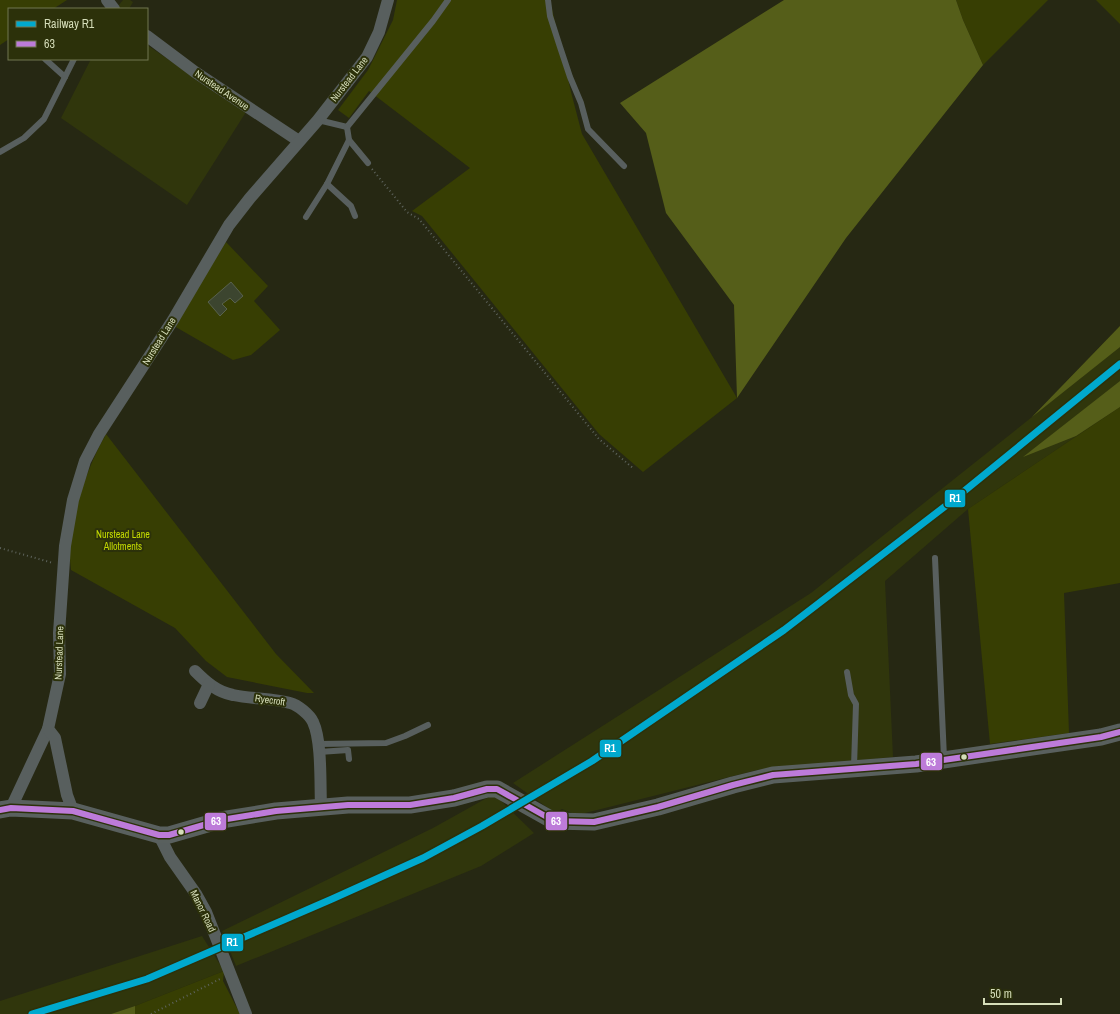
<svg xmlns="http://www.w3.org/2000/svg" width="1120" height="1014" font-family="'Archivo Narrow',sans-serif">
<rect width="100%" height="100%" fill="#262813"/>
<g fill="#30360c">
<path d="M123,0H130L133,2L129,9H121L118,6Z"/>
<path d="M147,45L246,112L187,205L61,118L91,59H147Z"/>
<path d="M1120,326V407L968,509L885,581L893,757L757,770L577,815L562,809L555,813L513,783L811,593L1032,417Z"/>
<path d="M494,794L534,833L481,866L236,966L222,931L433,828Z"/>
<path d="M202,936L224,971L135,1006L111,1014H0V1001Z"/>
</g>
<g fill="#373e03" fill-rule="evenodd">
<path d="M0,0H67L53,9H9V39L0,45Z"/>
<path d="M397,0H550L571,92L582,134L737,398L643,472L599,434L422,216L412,211L470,168L369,91L349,118L338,110L368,70L393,20Z"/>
<path d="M956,0H1048L983,65L963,20Z"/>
<path d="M1096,0H1120V24Z"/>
<path d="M226,242L268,286L254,301L280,330L251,355L233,360L174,326ZM231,283L243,296L235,303L230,298L222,304L227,309L220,315L208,302Z"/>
<path d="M1120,407V583L1064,593L1069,733L990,744L968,509Z"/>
<path d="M106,434L276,654L314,693H307L227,677L206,661L175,628L71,570C70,560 69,549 70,539C76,502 88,466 106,434Z"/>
<path d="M224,971L223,981L240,1014H135V1006Z"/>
</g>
<g fill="#555e19">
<path d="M784,0H956L963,20L983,65L846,238L737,398L734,305L666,213L646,133L620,103Z"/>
<path d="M1120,326V347L1032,417Z"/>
<path d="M1120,381V407L1076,436L1023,457Z"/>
<path d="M135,1006V1014H111Z"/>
</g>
<path fill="#3c452f" stroke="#59624d" d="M231,282L243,296L235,303L230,298L222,304L227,309L220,316L208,302Z"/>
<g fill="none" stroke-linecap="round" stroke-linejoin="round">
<g stroke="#5e645d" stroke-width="2" stroke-dasharray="1 3" stroke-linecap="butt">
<path d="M372,169L407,212L419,219L599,439L634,469"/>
<path d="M0,548L53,563"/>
<path d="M151,1014L220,979"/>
</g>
<g stroke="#585f5e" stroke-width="6">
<path d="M548,0L550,16L560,47L570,77L581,103L588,129L624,166"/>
<path d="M45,59L65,77"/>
<path d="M318,120L347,127L433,21L448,0"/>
<path d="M349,140L368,163"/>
<path d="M0,152L24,138L44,119L74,59"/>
<path d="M327,184L351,206L355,216"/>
<path d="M306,217L327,184L349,140L347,127"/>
<path d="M935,558L944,758"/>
<path d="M847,672L851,695L856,704L854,767"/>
<path d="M318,744L386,743L405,736L428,725"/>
<path d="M319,752L348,750L349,759"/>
</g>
<g stroke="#585f5e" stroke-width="12">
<path d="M107,0L114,9"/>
<path d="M147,36L195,72L299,141"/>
<path d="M195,671C206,682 217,692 233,695C251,699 273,698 290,703C298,705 310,715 313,722C322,741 320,784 321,806"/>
<path d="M200,703L209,684"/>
<path d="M11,808L48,729"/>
<path d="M73,811L67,795L55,738L48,729L60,674L59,633L65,546L73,500L85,461L99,434L173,320L229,225L250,198L318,120L367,57L379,32L388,0"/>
<path d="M159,835L170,857L196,894L206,912L246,1014"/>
</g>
<path stroke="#59605e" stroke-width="17" d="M0,810L11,808L73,811L159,835H169L221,820L276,811L348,805H410L454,798L487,789H497L554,821L594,822L658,807L733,785L773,775L916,764L1101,737L1120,732"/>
<g stroke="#2c310a" stroke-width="9">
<path id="bus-1" d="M0,810L11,808L73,811L159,835H169L221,820L276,811L348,805H410L454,798L487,789H497L554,821L594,822L658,807L733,785L773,775L916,764L1101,737L1120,732"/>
</g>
<use href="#bus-1" stroke="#bd7bd9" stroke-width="6"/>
<g stroke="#2c310a" stroke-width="10">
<path id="rail-1" d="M32,1014L147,979L332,899L423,858L482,826L592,761L784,630L952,501L1120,364"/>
</g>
<use href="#rail-1" stroke="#00a9ce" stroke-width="7"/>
</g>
<g fill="#d5ddb9" stroke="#2c310a" stroke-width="1.5">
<circle cx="964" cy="757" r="3.5"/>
<circle cx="181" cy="832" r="3.5"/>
</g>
<g text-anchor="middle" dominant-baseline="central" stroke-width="4" stroke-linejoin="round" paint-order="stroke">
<g font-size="10" fill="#d5ddb9" stroke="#2c310a">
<text transform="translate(349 79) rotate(-52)">Nurstead Lane</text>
<text transform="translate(222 90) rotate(34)">Nurstead Avenue</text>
<text transform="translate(159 341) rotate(-58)">Nurstead Lane</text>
<text transform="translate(59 653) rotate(-88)">Nurstead Lane</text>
<text transform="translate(270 700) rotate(8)">Ryecroft</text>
<text transform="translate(203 911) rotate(64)">Manor Road</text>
</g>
<g font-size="10" fill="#c3da00" stroke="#2c310a">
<text x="123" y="534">Nurstead Lane<tspan x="123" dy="12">Allotments</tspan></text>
</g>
</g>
<g stroke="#2c310a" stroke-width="1.5">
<rect x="944" y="489" width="22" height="19" rx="4" fill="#00a9ce"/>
<rect x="599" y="739" width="23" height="19" rx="4" fill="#00a9ce"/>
<rect x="920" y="752" width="23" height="19" rx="4" fill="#bd7bd9"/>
<rect x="545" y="811" width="23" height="20" rx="4" fill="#bd7bd9"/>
<rect x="204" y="812" width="23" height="19" rx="4" fill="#bd7bd9"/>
<rect x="221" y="933" width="23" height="19" rx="4" fill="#00a9ce"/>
</g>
<g font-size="11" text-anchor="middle" font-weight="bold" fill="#fff">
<text x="955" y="502">R1</text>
<text x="610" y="752">R1</text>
<text x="931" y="766">63</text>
<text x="556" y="825">63</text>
<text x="216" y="825">63</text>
<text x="232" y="946">R1</text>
</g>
<rect x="8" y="8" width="140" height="52" fill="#2c310a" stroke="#707650"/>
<rect x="16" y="21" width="20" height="6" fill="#00a9ce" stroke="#707650"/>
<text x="44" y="28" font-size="12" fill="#d5ddb9">Railway R1</text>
<rect x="16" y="41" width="20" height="6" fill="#bd7bd9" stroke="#707650"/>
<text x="44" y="48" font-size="12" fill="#d5ddb9">63</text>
<path d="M984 998v6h77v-6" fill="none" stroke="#d5ddb9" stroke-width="2"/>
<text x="990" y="998" font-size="12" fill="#d5ddb9" stroke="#2c310a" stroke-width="3" paint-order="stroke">50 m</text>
</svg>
